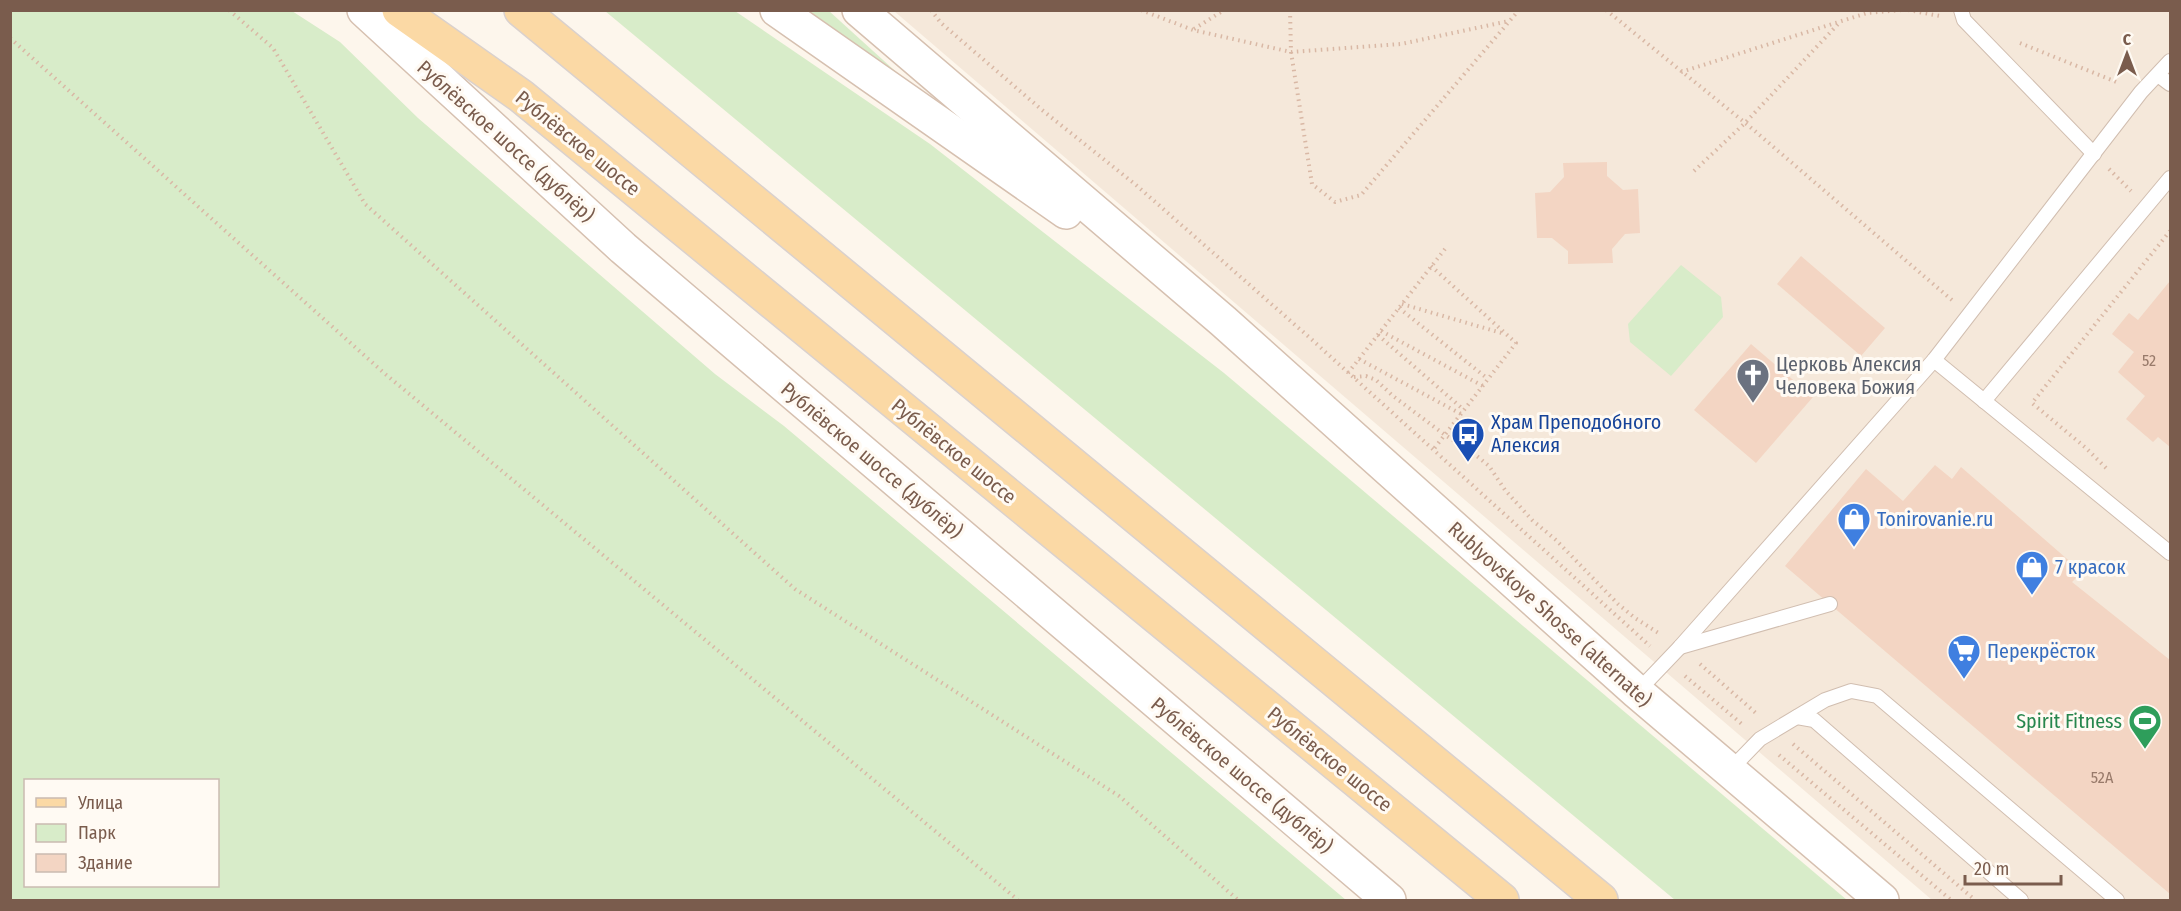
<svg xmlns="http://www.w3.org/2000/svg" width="2181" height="911" font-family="'Fira Sans Condensed',sans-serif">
<rect width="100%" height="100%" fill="#fdf6ec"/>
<path fill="#f5e8da" d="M894,11H2170V900H1932Z"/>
<g fill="#d8ecc9" fill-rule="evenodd">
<path d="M10,11H292L340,42L418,118L715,374L784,426L1346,900H11ZM218,780V886H26V780Z"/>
<path d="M605,11H735L930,144L1224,373L1847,900H1675Z"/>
<path d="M807,11H829L905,80Z"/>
<path d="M1681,265L1721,297L1723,317L1671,376L1630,342L1628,324Z"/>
</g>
<g fill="#f3d5c3">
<path d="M1607,162V176L1623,190L1638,189L1640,233L1625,234L1612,249L1613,263L1568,264V251L1552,238H1537L1535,193L1550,192L1564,177L1563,163Z"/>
<path d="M1801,256L1885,328L1861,356L1777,284Z"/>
<path d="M2170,281V369L2169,371L2170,372V447L2158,437L2153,442L2126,419L2145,396L2118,372L2134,352L2112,334L2129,313L2138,320Z"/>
<path d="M1751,344L1813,397L1756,463L1694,410Z"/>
<path d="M1935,465L1952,479L1961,467L2082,572L2072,582L2170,660V894L1785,566L1866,469L1903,501Z"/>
</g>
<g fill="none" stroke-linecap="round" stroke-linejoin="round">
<g stroke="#d1beb0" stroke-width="16">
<g id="lane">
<path d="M1961,10L1964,20L2094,154"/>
<path d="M2158,75L2170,84"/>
<path d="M1934,360L2170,553"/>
<path d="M1984,401L2170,178"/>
<path d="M1680,647L1830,604"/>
<path d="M1637,692L1680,647L1934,360L2141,92L2170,61"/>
<path d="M1797,717L1814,720L2021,900"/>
<path d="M1729,771L1760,739L1825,700L1851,691L1877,696L2117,900"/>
</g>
</g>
<g stroke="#d6c0b0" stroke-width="36">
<g id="secondary">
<path d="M364,10L623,248L1389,900"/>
<path d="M777,10L1066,212"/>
<path d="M859,10L1223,321L1637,692L1882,900"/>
</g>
</g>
<g stroke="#dad1cd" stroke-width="36">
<g id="primary">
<path d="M399,10L521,96L1502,900"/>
<path d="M521,10L1601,900"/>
</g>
</g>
<g stroke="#d9b8a5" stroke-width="4" stroke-dasharray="1.5 4.5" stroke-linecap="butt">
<path d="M229,10L273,48L365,204L795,589L1119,796L1238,900"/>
<path d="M931,10L941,23L1042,110L1136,185L1310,338L1650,646"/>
<path d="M1141,10L1193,30L1291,52L1401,44L1509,21"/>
<path d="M1290,10L1291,52L1312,184L1335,202L1361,195L1519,10"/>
<path d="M1606,10L1749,126L1953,301"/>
<path d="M1908,10L1940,16"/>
<path d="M1194,29L1224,10"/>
<path d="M10,38L384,373L1018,900"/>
<path d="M2020,43L2119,83"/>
<path d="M1681,72L1867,13L1902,10"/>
<path d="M2109,169L2131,191"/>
<path d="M1694,171L1745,123L1840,22"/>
<path d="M1431,266L1516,343L1433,450"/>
<path d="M1402,304L1505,334"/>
<path d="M1399,308L1488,379"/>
<path d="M1381,331L1483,386"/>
<path d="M1378,335L1464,410"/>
<path d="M1359,359L1461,414"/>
<path d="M1348,373L1445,249"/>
<path d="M1354,377L1366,376L1376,380L1393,396L1445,435L1472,452L1489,466L1505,490L1532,520L1556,540L1618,604L1635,618L1660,634"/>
<path d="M2106,468L2086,448L2032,403L2170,231"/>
<path d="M1700,664L1757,714"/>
<path d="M1685,676L1743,725"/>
<path d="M1793,744L1975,900"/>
<path d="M1779,755L1951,900"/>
</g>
<use href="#lane" stroke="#fff" stroke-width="14"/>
<use href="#secondary" stroke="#fff" stroke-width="33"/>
<use href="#primary" stroke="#fbd9a5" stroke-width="33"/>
</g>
<defs>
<g id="church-pin" transform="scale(1.725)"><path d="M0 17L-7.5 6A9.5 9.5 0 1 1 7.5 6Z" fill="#6b7280" stroke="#fffaf3"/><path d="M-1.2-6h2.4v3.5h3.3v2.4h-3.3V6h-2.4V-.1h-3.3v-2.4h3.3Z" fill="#fff"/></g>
<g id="bus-pin" transform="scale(1.725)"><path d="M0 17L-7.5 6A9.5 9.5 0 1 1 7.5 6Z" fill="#1a4fb4" stroke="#fffaf3"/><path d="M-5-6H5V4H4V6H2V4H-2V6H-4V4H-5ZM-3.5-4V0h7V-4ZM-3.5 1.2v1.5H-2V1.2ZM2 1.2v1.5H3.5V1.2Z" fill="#fff"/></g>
<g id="shop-pin" transform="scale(1.725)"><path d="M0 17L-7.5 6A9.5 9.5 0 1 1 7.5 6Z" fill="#3f7fe0" stroke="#fffaf3"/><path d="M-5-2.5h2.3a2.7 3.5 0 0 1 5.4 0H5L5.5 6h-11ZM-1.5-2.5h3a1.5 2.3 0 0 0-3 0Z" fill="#fff"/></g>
<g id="supermarket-pin" transform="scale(1.725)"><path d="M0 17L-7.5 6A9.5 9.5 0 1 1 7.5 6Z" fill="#3f7fe0" stroke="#fffaf3"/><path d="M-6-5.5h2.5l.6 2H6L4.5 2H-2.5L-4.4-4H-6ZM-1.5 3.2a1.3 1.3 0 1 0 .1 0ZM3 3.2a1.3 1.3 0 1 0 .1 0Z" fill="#fff"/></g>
<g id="stadium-pin" transform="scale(1.725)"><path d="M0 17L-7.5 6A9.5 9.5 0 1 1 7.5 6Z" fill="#2e9e5b" stroke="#fffaf3"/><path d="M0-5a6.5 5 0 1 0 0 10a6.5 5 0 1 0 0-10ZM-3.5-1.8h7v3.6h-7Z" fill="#fff"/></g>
</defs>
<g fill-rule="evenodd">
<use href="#church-pin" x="1753" y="375"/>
<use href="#bus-pin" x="1468" y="434"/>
<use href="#shop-pin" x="1854" y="519"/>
<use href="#shop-pin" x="2032" y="567"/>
<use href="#supermarket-pin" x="1964" y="651"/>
<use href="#stadium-pin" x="2145" y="721"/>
</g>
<g text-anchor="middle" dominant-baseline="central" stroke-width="6" stroke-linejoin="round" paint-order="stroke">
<g font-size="16" fill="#987a6a">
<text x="2149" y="360">52</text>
<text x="2102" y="777">52А</text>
</g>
<g font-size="20" fill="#7a5c4d" stroke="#fffaf3">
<text transform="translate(506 141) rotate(42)">Рублёвское шоссе (дублёр)</text>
<text transform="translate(578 143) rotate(39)">Рублёвское шоссе</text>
<text transform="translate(954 451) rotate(39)">Рублёвское шоссе</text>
<text transform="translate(872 460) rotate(40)">Рублёвское шоссе (дублёр)</text>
<text transform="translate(1550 614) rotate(42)">Rublyovskoye Shosse (alternate)</text>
<text transform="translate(1330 759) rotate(39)">Рублёвское шоссе</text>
<text transform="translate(1242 775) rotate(40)">Рублёвское шоссе (дублёр)</text>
</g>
<g font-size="20" fill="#5b616d" stroke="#fffaf3" text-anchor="start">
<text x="1776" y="364">Церковь Алексия<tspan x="1776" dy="23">Человека Божия</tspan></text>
</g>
<g font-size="20" fill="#164399" stroke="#fffaf3" text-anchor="start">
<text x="1491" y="422">Храм Преподобного<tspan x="1491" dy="23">Алексия</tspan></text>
</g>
<g font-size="20" fill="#366cbe" stroke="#fffaf3" text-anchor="start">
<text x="1877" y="519">Tonirovanie.ru</text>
<text x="2055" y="567">7 красок</text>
<text x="1987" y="651">Перекрёсток</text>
</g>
<g font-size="20" fill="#27864d" stroke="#fffaf3" text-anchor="end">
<text x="2122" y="721">Spirit Fitness</text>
</g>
</g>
<rect width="2181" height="911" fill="none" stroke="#7a5c4d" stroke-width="24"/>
<rect x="24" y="779" width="195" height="108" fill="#fffaf3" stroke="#cabbb1" stroke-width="1.5"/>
<rect x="36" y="798" width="30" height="9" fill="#fbd9a5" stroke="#cabbb1" stroke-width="1.5"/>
<text x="78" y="809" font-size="18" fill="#7a5c4d">Улица</text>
<rect x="36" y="824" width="30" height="18" fill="#d8ecc9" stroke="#cabbb1" stroke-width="1.5"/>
<text x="78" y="839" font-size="18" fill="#7a5c4d">Парк</text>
<rect x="36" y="854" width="30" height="18" fill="#f3d5c3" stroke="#cabbb1" stroke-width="1.5"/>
<text x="78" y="869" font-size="18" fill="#7a5c4d">Здание</text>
<g transform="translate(2127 54)" stroke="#fffaf3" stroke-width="4.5" paint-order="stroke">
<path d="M0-4.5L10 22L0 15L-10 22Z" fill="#7a5c4d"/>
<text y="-9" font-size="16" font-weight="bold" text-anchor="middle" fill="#7a5c4d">С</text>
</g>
<path d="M1965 875v9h96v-9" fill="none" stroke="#7a5c4d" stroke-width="3"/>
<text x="1974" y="875" font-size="18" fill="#7a5c4d" stroke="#fffaf3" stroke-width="4.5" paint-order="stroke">20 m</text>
</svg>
